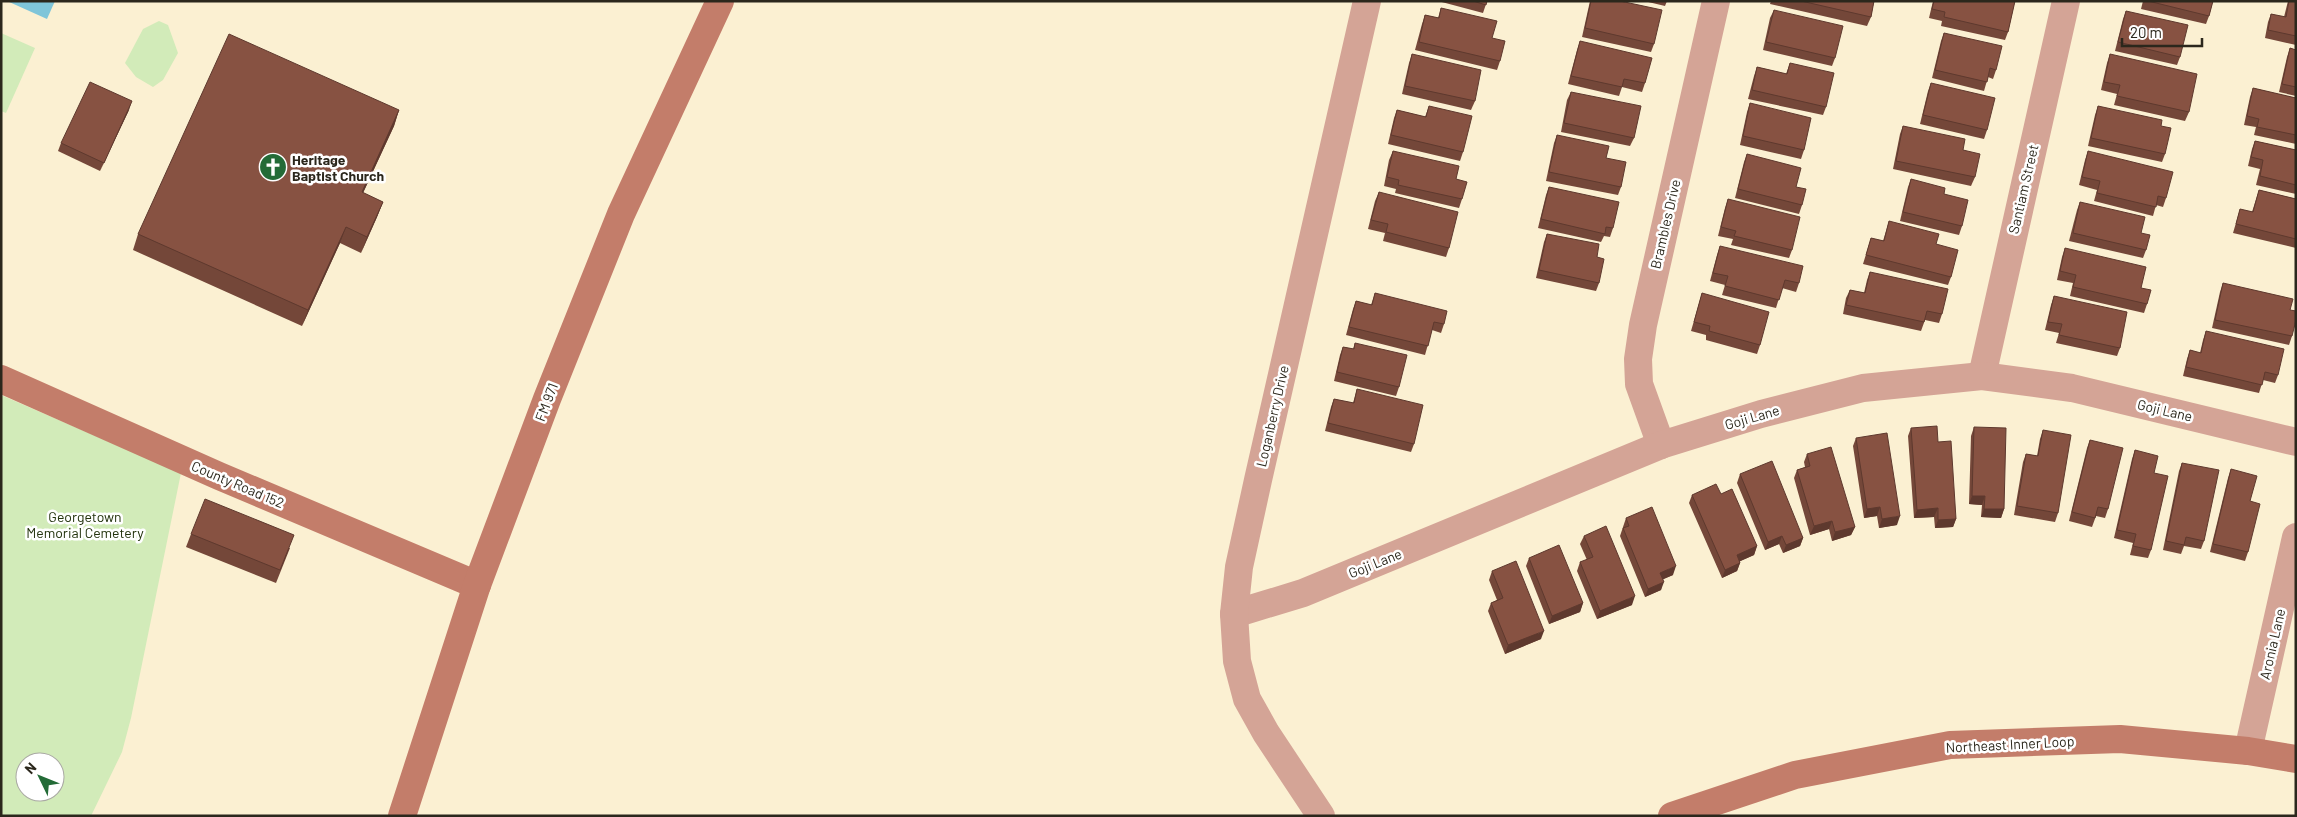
<svg xmlns="http://www.w3.org/2000/svg" width="2297" height="817" font-family="Barlow,sans-serif">
<rect width="100%" height="100%" fill="#fbf0d2"/>
<g fill="#d2ebb9" fill-rule="evenodd">
<path d="M159,21L168,25L178,53L163,80L153,87L136,77L125,63L143,29Z"/>
<path d="M1,33L35,48L6,113L1,111Z"/>
<path d="M1,395L181,473L131,718L122,752L91,816H1ZM25,762H55V792H25Z"/>
</g>
<path fill="#7fc5d9" d="M7,1H55L47,19Z"/>
<g fill="none" stroke-linecap="round" stroke-linejoin="round">
<g stroke="#d4a496" stroke-width="28">
<path d="M1982,376L2066,1"/>
<path d="M1661,445L1639,384L1638,359L1643,325L1716,1"/>
<path d="M1234,614L1303,593L1661,445L1761,414L1863,388L1982,376L2072,388L2296,442"/>
<path d="M2248,751L2296,537"/>
<path d="M1321,816L1266,733L1247,699L1237,661L1234,614L1239,567L1258,480L1367,1"/>
</g>
<g stroke="#c37d6a" stroke-width="28">
<path d="M1,379L219,476L477,585"/>
<path d="M402,816L477,585L547,399L621,214L720,1"/>
<path d="M1672,816L1795,775L1950,745L2120,739L2248,751L2296,759"/>
</g>
</g>
<g fill="#744739">
<path d="M1438,1H1487L1483,13Z"/>
<path d="M1590,1H1620L1654,44L1651,52L1582,37Z"/>
<path d="M1644,1H1667L1665,6Z"/>
<path d="M1771,1H1874L1871,17L1867,26L1770,4Z"/>
<path d="M1933,1H2015L2008,32L2005,40L1941,26L1942,21L1929,18Z"/>
<path d="M2143,1H2213L2209,16L2206,24L2141,9Z"/>
<path d="M2288,1H2296V45L2265,38L2268,22L2271,14L2284,17Z"/>
<path d="M1441,8L1492,38L1500,61L1497,70L1415,50L1422,24L1425,15L1438,18Z"/>
<path d="M1774,10L1835,58L1832,66L1763,50L1770,18Z"/>
<path d="M2126,11L2180,57L2177,65L2115,51L2123,19Z"/>
<path d="M1944,33L1996,70L1993,79L1988,77L1984,91L1932,78L1941,41Z"/>
<path d="M1580,41L1645,83L1642,92L1622,87L1619,96L1568,84L1577,50Z"/>
<path d="M2290,48L2296,50V96L2279,92L2287,57Z"/>
<path d="M1412,54L1475,101L1471,110L1402,94L1409,63Z"/>
<path d="M2110,54L2189,112L2185,121L2114,105L2117,94L2101,90L2107,63Z"/>
<path d="M1790,63L1826,107L1823,115L1748,99L1754,76L1757,67L1786,74Z"/>
<path d="M1931,83L1987,130L1984,139L1920,124L1928,91Z"/>
<path d="M2253,88L2296,98V144L2254,135L2256,127L2244,125L2250,97Z"/>
<path d="M1571,92L1634,138L1630,146L1561,132L1567,100Z"/>
<path d="M1750,103L1804,150L1801,159L1740,145L1747,112Z"/>
<path d="M1429,106L1463,152L1460,161L1388,144L1394,118L1397,110L1425,117Z"/>
<path d="M2098,106L2161,126L2165,154L2162,162L2088,146L2095,115Z"/>
<path d="M129,110L100,171L58,151L61,143Z"/>
<path d="M399,110L394,126L363,193L383,202L377,217L361,253L340,243L302,326L133,250L138,234Z"/>
<path d="M1903,126L1963,150L1975,177L1971,186L1893,169L1900,134Z"/>
<path d="M1557,135L1606,158L1621,187L1618,195L1546,181L1554,143Z"/>
<path d="M2255,141L2296,150V194L2256,185L2260,169L2248,166L2252,149Z"/>
<path d="M1393,151L1456,179L1462,199L1459,208L1395,193L1396,189L1384,186L1389,160Z"/>
<path d="M2088,151L2166,198L2163,207L2156,205L2153,216L2094,201L2097,190L2079,185L2085,160Z"/>
<path d="M1747,154L1796,187L1802,205L1799,214L1735,198L1744,162Z"/>
<path d="M1911,179L1944,194L1962,226L1959,235L1900,221L1908,187Z"/>
<path d="M1549,187L1613,228L1610,237L1604,236L1601,242L1538,228L1546,195Z"/>
<path d="M2259,190L2296,199V248L2233,233L2240,209L2252,212Z"/>
<path d="M1379,192L1449,248L1446,257L1383,241L1385,233L1368,229L1375,201Z"/>
<path d="M1728,199L1792,250L1789,258L1731,245L1733,239L1718,236L1725,208Z"/>
<path d="M2080,202L2141,233L2146,250L2143,258L2069,241L2077,210Z"/>
<path d="M1889,221L1936,244L1951,277L1948,285L1863,264L1871,238L1883,241Z"/>
<path d="M1547,234L1597,257L1599,283L1596,291L1536,278L1544,242Z"/>
<path d="M1720,246L1799,283L1796,292L1782,288L1776,308L1722,295L1725,285L1710,281L1717,255Z"/>
<path d="M2065,248L2141,288L2147,304L2144,313L2070,296L2073,283L2057,280L2062,257Z"/>
<path d="M1870,272L1942,314L1939,323L1925,320L1921,331L1843,314L1846,298L1850,290L1864,293L1867,280Z"/>
<path d="M2223,283L2290,310L2292,336L2289,345L2212,328L2220,292Z"/>
<path d="M1375,293L1444,324L1441,333L1432,330L1425,355L1346,335L1353,309L1356,301L1371,305Z"/>
<path d="M1702,293L1760,345L1757,354L1706,340V335L1691,331Z"/>
<path d="M2054,296L2120,348L2117,356L2056,343L2059,333L2045,330L2051,305Z"/>
<path d="M2206,331L2278,375L2275,383L2263,380L2259,393L2183,376L2187,359L2190,350L2200,353L2203,340Z"/>
<path d="M1355,343L1399,387L1396,396L1334,381L1340,355L1343,347L1353,349Z"/>
<path d="M1357,389L1414,444L1411,452L1325,431L1331,407L1334,399L1353,403Z"/>
<path d="M1974,427L2004,509L2001,518L1981,517L1982,505L1969,504L1971,436Z"/>
<path d="M1911,428L1938,442L1956,519L1953,527L1935,528L1934,517L1914,518L1908,436Z"/>
<path d="M2043,430L2058,513L2055,522L2014,515L2023,462L2026,454L2037,456L2040,439Z"/>
<path d="M1856,438L1897,525L1879,528L1877,516L1864,518L1853,446Z"/>
<path d="M2090,440L2108,509L2105,518L2096,516L2092,527L2069,521L2087,448Z"/>
<path d="M2135,450L2154,473L2151,550L2148,558L2130,555L2133,543L2114,538L2132,459Z"/>
<path d="M1807,454L1855,527L1851,535L1832,541L1829,529L1810,535L1794,478L1797,470L1805,467L1804,462Z"/>
<path d="M2182,463L2204,541L2201,549L2184,546L2181,554L2163,550L2179,471Z"/>
<path d="M2231,469L2250,501L2248,552L2245,561L2210,552L2228,478Z"/>
<path d="M1740,474L1803,538L1800,546L1783,553L1779,544L1765,550L1737,483Z"/>
<path d="M1721,494L1757,546L1754,555L1740,561V563L1737,571L1722,578L1689,503L1692,495Z"/>
<path d="M1626,518L1673,575L1663,579L1661,590L1645,597L1620,536Z"/>
<path d="M191,534L290,548L276,583L186,547Z"/>
<path d="M1584,536L1632,605L1597,619L1577,571L1580,562L1587,560L1580,544Z"/>
<path d="M1529,558L1583,603L1580,612L1549,624L1526,566Z"/>
<path d="M1492,571L1541,639L1505,654L1488,611L1491,603L1497,600L1489,580Z"/>
</g>
<g fill="#5e392e">
<path d="M132,101L129,110L100,171L104,163Z"/>
<path d="M399,110L394,126L356,208L362,192Z"/>
<path d="M383,202L377,217L361,253L367,237Z"/>
<path d="M346,227L340,243L302,326L308,310Z"/>
<path d="M1972,496H1985L1982,505L1969,504Z"/>
<path d="M1880,507L1877,516L1864,518L1867,509Z"/>
<path d="M1938,508L1934,517L1914,518L1917,510Z"/>
<path d="M1984,509H2004L2001,518L1981,517Z"/>
<path d="M1900,516L1897,525L1879,528L1882,519Z"/>
<path d="M1956,519L1953,527L1935,528L1938,520Z"/>
<path d="M1832,521L1829,529L1810,535L1814,526Z"/>
<path d="M1855,527L1851,535L1832,541L1835,532Z"/>
<path d="M1782,536L1779,544L1765,550L1768,542Z"/>
<path d="M1803,538L1800,546L1783,553L1786,545Z"/>
<path d="M1757,546L1754,555L1734,564L1737,555Z"/>
<path d="M1740,563L1737,571L1722,578L1725,570Z"/>
<path d="M1676,566L1673,575L1657,582L1660,573Z"/>
<path d="M1664,582L1661,590L1645,597L1648,589Z"/>
<path d="M1635,596L1632,605L1597,619L1600,611Z"/>
<path d="M1583,603L1580,612L1549,624L1552,616Z"/>
<path d="M1544,631L1541,639L1505,654L1508,645Z"/>
</g>
<g fill="#875242" stroke="#5e392e">
<path d="M1473,1H1487L1486,5Z"/>
<path d="M1591,1H1620L1662,10L1654,44L1585,28Z"/>
<path d="M1801,1H1874L1871,17Z"/>
<path d="M1934,1H2015L2008,32L1944,17L1945,12L1932,9Z"/>
<path d="M2148,1H2213L2209,16Z"/>
<path d="M2289,1H2296V36L2268,30L2271,14L2286,17Z"/>
<path d="M1441,8L1497,21L1492,38L1505,41L1500,61L1419,42L1425,15L1439,18Z"/>
<path d="M1774,10L1843,26L1835,58L1766,42Z"/>
<path d="M2126,11L2188,25L2180,57L2118,42Z"/>
<path d="M1944,33L2002,46L1996,70L1990,68L1987,82L1935,70Z"/>
<path d="M229,34L399,110L362,192L383,202L367,237L346,227L308,310L138,234Z"/>
<path d="M1580,41L1652,58L1645,83L1624,79L1622,87L1571,76Z"/>
<path d="M2290,48L2296,50V87L2282,84Z"/>
<path d="M1412,54L1481,70L1475,101L1405,86Z"/>
<path d="M2110,54L2197,74L2189,112L2117,96L2120,85L2104,82Z"/>
<path d="M1790,63L1834,73L1826,107L1752,90L1757,67L1787,74Z"/>
<path d="M90,82L132,101L104,163L61,143Z"/>
<path d="M1931,83L1995,98L1987,130L1923,115Z"/>
<path d="M2253,88L2296,98V135L2257,127L2259,119L2247,116Z"/>
<path d="M1571,92L1641,106L1634,138L1564,123Z"/>
<path d="M1750,103L1811,118L1804,150L1743,136Z"/>
<path d="M1429,106L1472,116L1463,152L1391,135L1397,110L1426,117Z"/>
<path d="M2098,106L2162,120L2161,126L2171,128L2165,154L2091,138Z"/>
<path d="M1903,126L1965,139L1963,150L1980,154L1975,177L1896,161Z"/>
<path d="M1557,135L1609,146L1606,158L1626,162L1621,187L1549,172Z"/>
<path d="M2255,141L2296,150V185L2260,176L2263,160L2251,157Z"/>
<path d="M1393,151L1459,166L1456,179L1467,182L1462,199L1398,185L1399,180L1387,177Z"/>
<path d="M2088,151L2173,172L2166,198L2158,196L2156,207L2097,193L2100,181L2082,177Z"/>
<path d="M1747,154L1801,168L1796,187L1806,189L1802,205L1738,189Z"/>
<path d="M1911,179L1945,188L1944,194L1968,200L1962,226L1903,212Z"/>
<path d="M1549,187L1619,202L1613,228L1606,227L1605,234L1541,219Z"/>
<path d="M2259,190L2296,199V239L2236,224L2240,209L2253,212Z"/>
<path d="M1379,192L1458,212L1449,248L1386,232L1388,224L1371,220Z"/>
<path d="M1728,199L1800,217L1792,250L1734,236L1736,231L1721,227Z"/>
<path d="M2080,202L2145,217L2141,233L2150,235L2146,250L2073,233Z"/>
<path d="M1889,221L1939,234L1936,244L1958,250L1951,277L1866,255L1871,238L1884,241Z"/>
<path d="M1547,234L1599,244L1597,257L1604,259L1599,283L1539,270Z"/>
<path d="M1720,246L1803,266L1799,283L1785,280L1779,300L1725,286L1728,276L1713,273Z"/>
<path d="M2065,248L2146,267L2141,288L2151,290L2147,304L2073,287L2076,275L2060,271Z"/>
<path d="M1870,272L1948,289L1942,314L1927,311L1924,322L1846,305L1850,290L1865,293Z"/>
<path d="M2223,283L2293,299L2290,310L2296,311V320L2292,336L2215,320Z"/>
<path d="M1375,293L1447,311L1444,324L1434,322L1428,346L1349,327L1356,301L1372,305Z"/>
<path d="M1702,293L1769,312L1760,345L1709,331L1710,326L1694,322Z"/>
<path d="M2054,296L2127,312L2120,348L2059,335L2062,324L2048,322Z"/>
<path d="M2206,331L2284,349L2278,375L2265,372L2262,385L2186,367L2190,350L2201,353Z"/>
<path d="M1355,343L1407,355L1399,387L1337,372L1343,347L1354,349Z"/>
<path d="M1357,389L1423,405L1414,444L1328,423L1334,399L1354,403Z"/>
<path d="M1937,426L1938,442L1951,441L1956,519L1938,520V508L1917,510L1911,428Z"/>
<path d="M1974,427L2006,428L2004,509H1984L1985,496H1972Z"/>
<path d="M2043,430L2071,435L2058,513L2017,506L2026,454L2038,456Z"/>
<path d="M1887,433L1900,516L1882,519L1880,507L1867,509L1856,438Z"/>
<path d="M2090,440L2123,448L2108,509L2098,507L2095,518L2072,512Z"/>
<path d="M1831,447L1855,527L1835,532L1832,521L1814,526L1797,470L1810,466L1807,454Z"/>
<path d="M2135,450L2158,456L2154,473L2168,476L2151,550L2133,546L2136,534L2117,530Z"/>
<path d="M1772,461L1803,538L1786,545L1782,536L1768,542L1740,474Z"/>
<path d="M2182,463L2219,470L2204,541L2186,537L2184,545L2166,541Z"/>
<path d="M2231,469L2257,476L2250,501L2260,504L2248,552L2213,544Z"/>
<path d="M1716,484L1721,494L1732,489L1757,546L1737,555L1740,563L1725,570L1692,495Z"/>
<path d="M205,499L294,535L280,570L191,534Z"/>
<path d="M1652,507L1676,566L1660,573L1664,582L1648,589L1623,528L1629,526L1626,518Z"/>
<path d="M1606,526L1635,596L1600,611L1580,562L1593,557L1584,536Z"/>
<path d="M1559,545L1583,603L1552,616L1529,558Z"/>
<path d="M1516,561L1544,631L1508,645L1491,603L1503,598L1492,571Z"/>
</g>
<defs>
<g id="church-disc" transform="scale(1.4375)"><circle r="9.5" fill="#236b37" stroke="#fff"/><path d="M-1.2-6h2.4v3.5h3.3v2.4h-3.3V6h-2.4V-.1h-3.3v-2.4h3.3Z" fill="#fff"/></g>
</defs>
<g fill-rule="evenodd">
<use href="#church-disc" x="273" y="167"/>
</g>
<g text-anchor="middle" dominant-baseline="central" stroke-width="5" stroke-linejoin="round" paint-order="stroke">
<g font-size="14" font-weight="bold" fill="#2b271c" stroke="#fff" text-anchor="start">
<text x="292" y="159">Heritage<tspan x="292" dy="16">Baptist Church</tspan></text>
</g>
<g font-size="14" fill="#2b271c" stroke="#fff">
<text transform="translate(2023 189) rotate(-77)">Santiam Street</text>
<text transform="translate(1665 224) rotate(-77)">Brambles Drive</text>
<text transform="translate(546 402) rotate(-69)">FM 971</text>
<text transform="translate(2165 410) rotate(13)">Goji Lane</text>
<text transform="translate(1272 416) rotate(-77)">Loganberry Drive</text>
<text transform="translate(1752 417) rotate(-16)">Goji Lane</text>
<text transform="translate(238 484) rotate(23)">County Road 152</text>
<text transform="translate(1375 563) rotate(-22)">Goji Lane</text>
<text transform="translate(2272 644) rotate(-77)">Aronia Lane</text>
<text transform="translate(2010 744) rotate(-3)">Northeast Inner Loop</text>
</g>
<g font-size="14" fill="#21310b" stroke="#fff">
<text x="85" y="516">Georgetown<tspan x="85" dy="16">Memorial Cemetery</tspan></text>
</g>
</g>
<rect width="2297" height="817" fill="none" stroke="#2b271c" stroke-width="5"/>
<g transform="translate(40 777) rotate(313)"><circle r="24" fill="#ffffff" stroke="#aaa9a4"/>
<path d="M0-4L9 19L0 12L-9 19Z" fill="#236b37"/>
<text y="-8" font-size="14" font-weight="bold" text-anchor="middle" fill="#2b271c">N</text>
</g>
<path d="M2122 38v8h80v-8" fill="none" stroke="#2b271c" stroke-width="2.5"/>
<text x="2130" y="38" font-size="15" fill="#2b271c" stroke="#ffffff" stroke-width="4" paint-order="stroke">20 m</text>
</svg>
